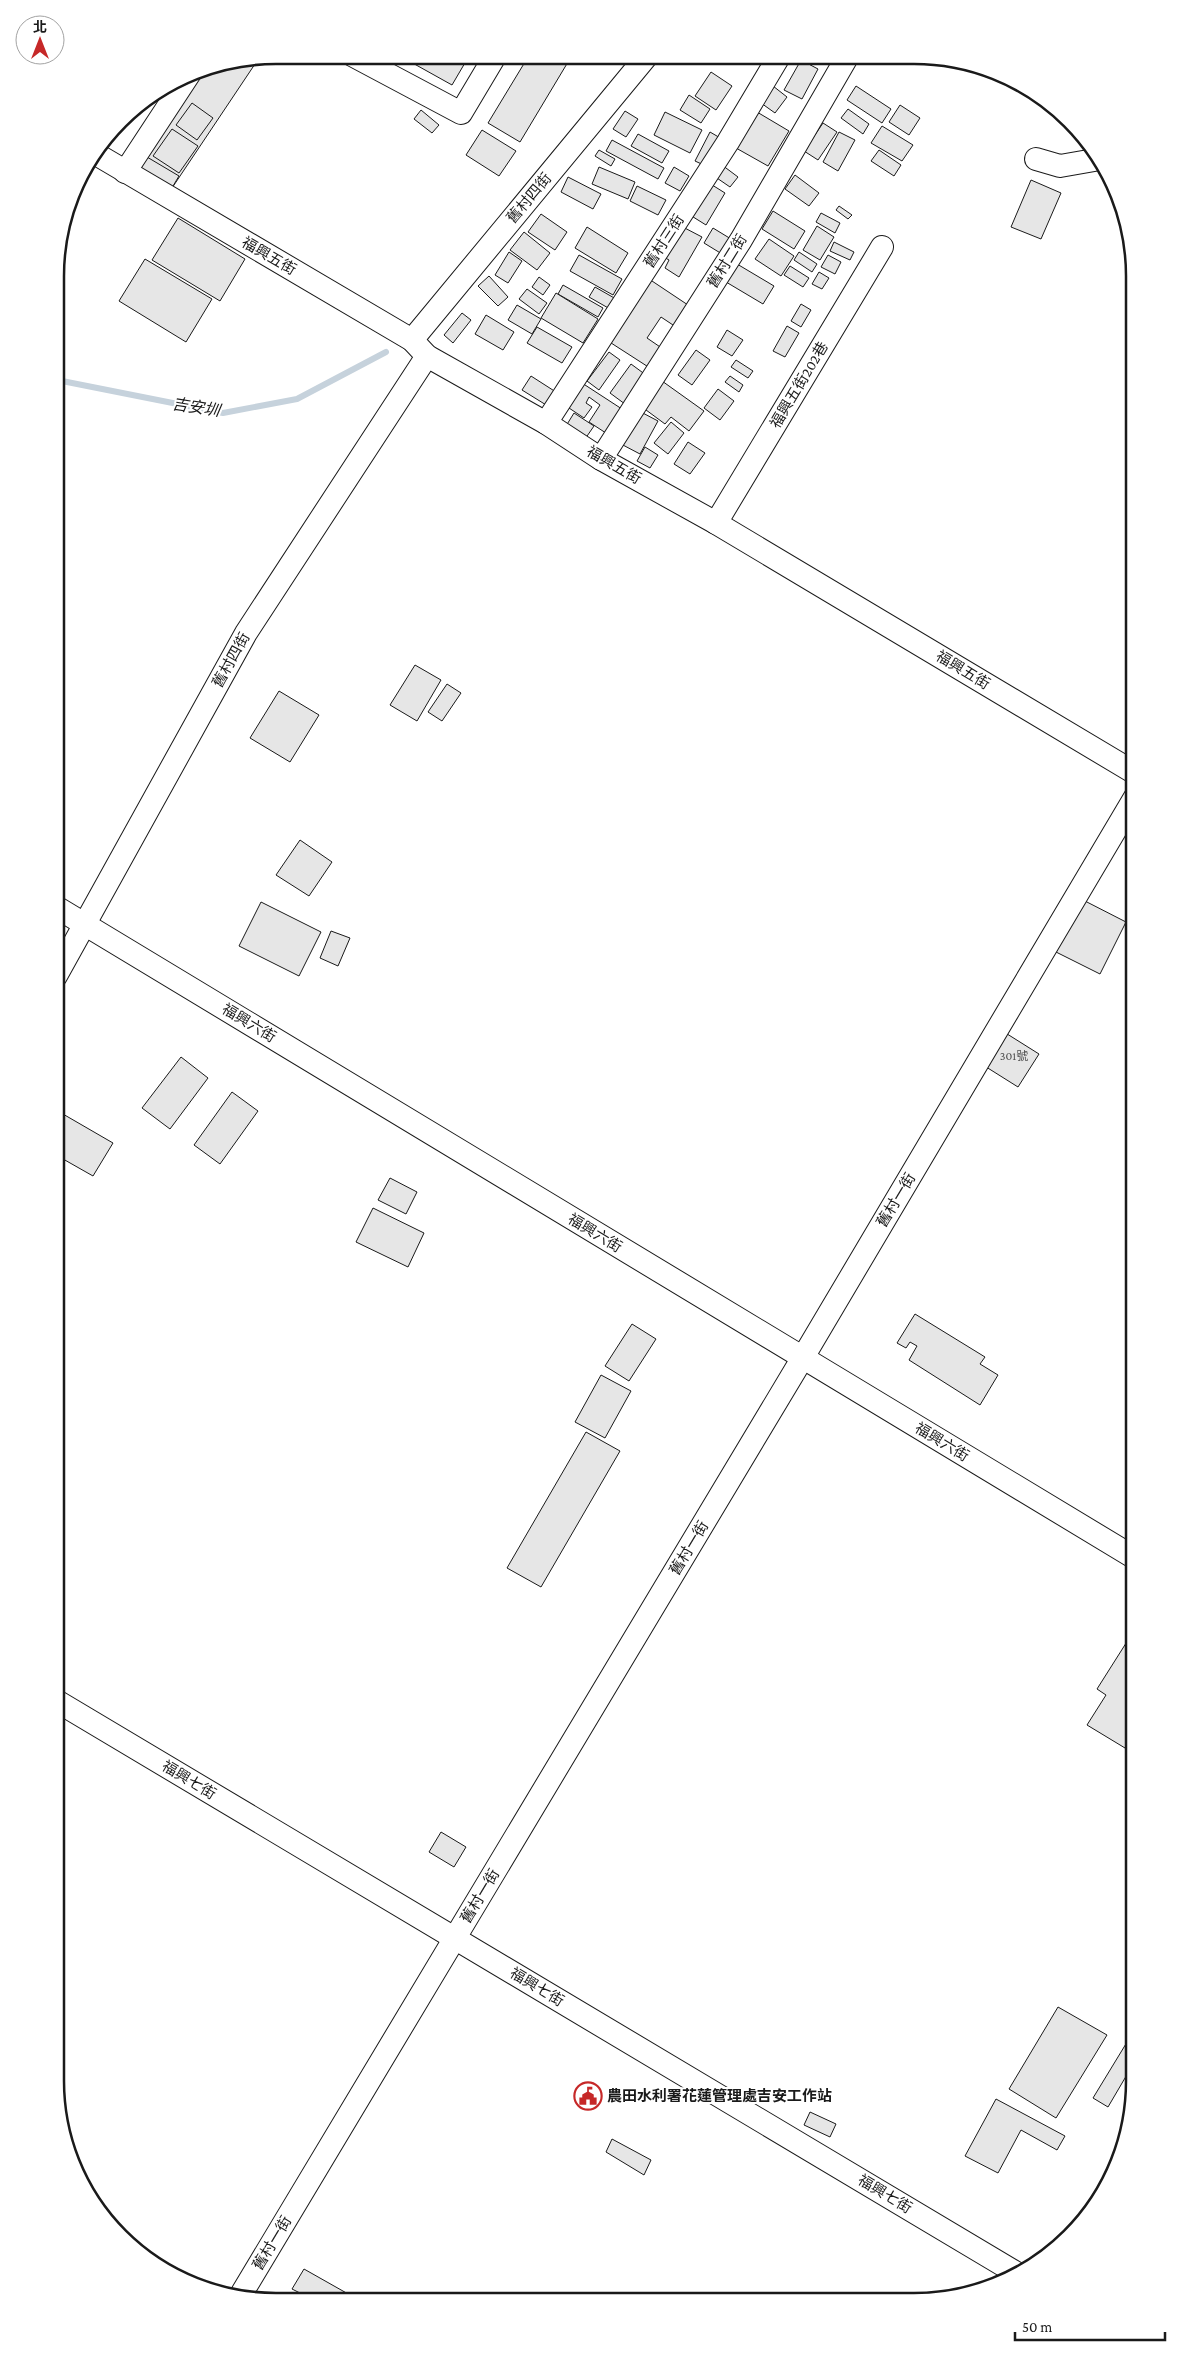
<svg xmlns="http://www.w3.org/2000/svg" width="1190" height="2357" font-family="'Crimson Pro','Noto Sans TC',serif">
<rect width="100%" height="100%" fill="#fff"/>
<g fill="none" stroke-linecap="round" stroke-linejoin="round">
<path stroke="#c6d2dc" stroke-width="6" d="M57,380L223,413L297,399L386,352"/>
</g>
<g fill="#e6e6e6" stroke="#1a1a1a">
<path d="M400,56H469L452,85Z"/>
<path d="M528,57H571L520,142L488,123Z"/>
<path d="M259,58L170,191L134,167L199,70Z"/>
<path d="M801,60L818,69L802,99L784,90Z"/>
<path d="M711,72L732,86L716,110L695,96Z"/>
<path d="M773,86L787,97L775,113L761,103Z"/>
<path d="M856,86L891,109L882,123L847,100Z"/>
<path d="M689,95L710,109L701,123L680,110Z"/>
<path d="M192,103L213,118L197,140L176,125Z"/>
<path d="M900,105L920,118L909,135L889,122Z"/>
<path d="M848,109L869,124L863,134L841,118Z"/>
<path d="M421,110L439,125L432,133L414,119Z"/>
<path d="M625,111L638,119L626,137L613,129Z"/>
<path d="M665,112L702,130L690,153L654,135Z"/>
<path d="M757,112L789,131L768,166L736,148Z"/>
<path d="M823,123L837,132L818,160L804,151Z"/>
<path d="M882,126L913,145L902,161L871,143Z"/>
<path d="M172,129L198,146L179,173L153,156Z"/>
<path d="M482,130L516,151L499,176L466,155Z"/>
<path d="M710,132L722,139L708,167L695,161Z"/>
<path d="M839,132L855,140L838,171L823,162Z"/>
<path d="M638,134L669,151L662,163L631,146Z"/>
<path d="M612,140L664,168L658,179L606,151Z"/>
<path d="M599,150L615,159L611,166L595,156Z"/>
<path d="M879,150L901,165L894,176L871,161Z"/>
<path d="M147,157L179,176L170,191L138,172Z"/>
<path d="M722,165L738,177L730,187L714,176Z"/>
<path d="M599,167L635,182L628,199L592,184Z"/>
<path d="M674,167L689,176L680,191L665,183Z"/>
<path d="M795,175L819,193L809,206L785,189Z"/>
<path d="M568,177L601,194L593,209L561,192Z"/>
<path d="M1031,180L1061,193L1041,239L1011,227Z"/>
<path d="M709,183L725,193L706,225L690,215Z"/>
<path d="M637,186L666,200L658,215L630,201Z"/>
<path d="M839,206L852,215L848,219L836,210Z"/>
<path d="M773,211L805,231L794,249L762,229Z"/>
<path d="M821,213L840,223L835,233L816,222Z"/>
<path d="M541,214L567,232L555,250L528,232Z"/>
<path d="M178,218L245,259L220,301L152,260Z"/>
<path d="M679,225L702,237L679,277L665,268L669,260L662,256Z"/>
<path d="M817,226L834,237L820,260L803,250Z"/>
<path d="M587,227L628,253L616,273L575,248Z"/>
<path d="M713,228L731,239L722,254L704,243Z"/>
<path d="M524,232L550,253L537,270L510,250Z"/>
<path d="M769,239L794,256L781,276L755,259Z"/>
<path d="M834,242L854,252L850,260L830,251Z"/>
<path d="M509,252L522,261L508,283L495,275Z"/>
<path d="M799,252L817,264L812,272L794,260Z"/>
<path d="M579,255L622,279L613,295L570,271Z"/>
<path d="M828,255L841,262L835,274L821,267Z"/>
<path d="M145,259L212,299L186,342L119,301Z"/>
<path d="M732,261L774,286L763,304L721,279Z"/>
<path d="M790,266L809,278L803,287L784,275Z"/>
<path d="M819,272L829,278L822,289L812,284Z"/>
<path d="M489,276L508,297L498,306L478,286Z"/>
<path d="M539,277L550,285L543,295L532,287Z"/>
<path d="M649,279L691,307L676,327L661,317L647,338L666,351L653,370L608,341Z"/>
<path d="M563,285L603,308L598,317L558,294Z"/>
<path d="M595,287L616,299L610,309L589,297Z"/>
<path d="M527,289L547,303L539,314L519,299Z"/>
<path d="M556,293L598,319L583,343L541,318Z"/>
<path d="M801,304L811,310L801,327L791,321Z"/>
<path d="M517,305L541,319L532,334L508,320Z"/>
<path d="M462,313L471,320L453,343L444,335Z"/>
<path d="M486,315L514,332L503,350L475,334Z"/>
<path d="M787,326L799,333L785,357L773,351Z"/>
<path d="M537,327L572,347L562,363L527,343Z"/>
<path d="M727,330L743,340L732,356L717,347Z"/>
<path d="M696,350L710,360L692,385L678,375Z"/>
<path d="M609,352L620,360L599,390L587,381Z"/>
<path d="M736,360L753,371L748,378L731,367Z"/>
<path d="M631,364L650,378L629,407L610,393Z"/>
<path d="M531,376L559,394L551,408L522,390Z"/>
<path d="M730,376L743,385L739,392L725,382Z"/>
<path d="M662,381L704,411L689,431L671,417L665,424L642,407Z"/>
<path d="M582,383L625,411L609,435L589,422L600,405L589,397L586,403L592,407L584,418L566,406Z"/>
<path d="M718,389L734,401L720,420L704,408Z"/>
<path d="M639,411L658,421L640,454L621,444Z"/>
<path d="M574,413L594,426L585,439L566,426Z"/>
<path d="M671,422L684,433L668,454L654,443Z"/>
<path d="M688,442L705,453L690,474L674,464Z"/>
<path d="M645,447L658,455L650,468L637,461Z"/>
<path d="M415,665L441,680L417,721L390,705Z"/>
<path d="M447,684L461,693L442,721L428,712Z"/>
<path d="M279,691L319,715L290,762L250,738Z"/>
<path d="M300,840L332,862L309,896L276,875Z"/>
<path d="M1083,900L1126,922L1100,974L1056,952Z"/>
<path d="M261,902L321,932L299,976L239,946Z"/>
<path d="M331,931L350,938L338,966L320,958Z"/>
<path d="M1004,1032L1039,1054L1018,1087L983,1065Z"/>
<path d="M181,1057L208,1078L170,1129L142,1108Z"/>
<path d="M232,1092L258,1111L220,1164L194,1145Z"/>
<path d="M56,1110L113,1143L93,1176L56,1155Z"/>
<path d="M390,1178L417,1192L406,1214L378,1200Z"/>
<path d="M373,1208L424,1233L408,1267L356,1242Z"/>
<path d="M915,1314L985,1357L980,1364L998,1375L980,1405L909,1360L917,1346L910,1342L906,1348L897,1343Z"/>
<path d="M632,1324L656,1339L629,1381L605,1366Z"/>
<path d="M601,1375L631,1391L605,1438L575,1422Z"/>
<path d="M586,1432L620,1451L541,1587L507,1568Z"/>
<path d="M1135,1629V1732L1125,1748L1087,1725L1106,1695L1097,1689Z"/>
<path d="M441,1832L466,1847L454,1867L429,1852Z"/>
<path d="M1058,2007L1107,2035L1056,2118L1009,2089Z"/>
<path d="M1135,2029V2061L1108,2107L1093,2098Z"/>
<path d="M996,2099L1065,2136L1057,2150L1021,2130L998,2173L965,2156Z"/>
<path d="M810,2112L836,2124L830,2137L804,2125Z"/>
<path d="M612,2139L651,2160L644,2175L606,2152Z"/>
<path d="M304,2269L350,2295L347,2300H304L306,2296L292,2289Z"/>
</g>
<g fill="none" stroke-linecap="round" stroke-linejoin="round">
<g stroke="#1a1a1a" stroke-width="24">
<g id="minor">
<path d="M352,55L461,113L495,56"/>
<path d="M96,154L412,340L427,356L546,423L601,459L716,523L1135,773"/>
<path d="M1036,159L1060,166L1100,159"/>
<path d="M125,172L190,73"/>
<path d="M412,340L646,57"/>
<path d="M546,423L728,142L778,58"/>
<path d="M601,459L741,240L846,59"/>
<path d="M716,523L882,247"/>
<path d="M56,907L1135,1558"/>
<path d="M56,976L246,633L427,356"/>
<path d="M55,1700L1018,2274"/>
<path d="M239,2298L802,1359L1135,797"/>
</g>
</g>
<use href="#minor" stroke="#fff" stroke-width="22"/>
</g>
<defs>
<g id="civic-ring" transform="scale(1.4375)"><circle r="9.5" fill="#fff" stroke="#c62828" stroke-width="1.5"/><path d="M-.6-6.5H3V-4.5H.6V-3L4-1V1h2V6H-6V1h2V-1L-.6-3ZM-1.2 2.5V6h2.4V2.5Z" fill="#c62828"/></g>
</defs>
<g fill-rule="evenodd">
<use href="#civic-ring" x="588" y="2096"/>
</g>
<g text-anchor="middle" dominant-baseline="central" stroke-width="4" stroke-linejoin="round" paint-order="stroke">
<g font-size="12" fill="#4d4d4d">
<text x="1014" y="1056">301號</text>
</g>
<g font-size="15" fill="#1a1a1a" stroke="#fff">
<text transform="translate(529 198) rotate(-50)">舊村四街</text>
<text transform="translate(664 241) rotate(-57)">舊村三街</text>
<text transform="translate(269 256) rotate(30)">福興五街</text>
<text transform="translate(727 261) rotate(-58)">舊村二街</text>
<text transform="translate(799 385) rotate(-59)">福興五街202巷</text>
<text transform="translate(614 465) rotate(30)">福興五街</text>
<text transform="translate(231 660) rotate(-61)">舊村四街</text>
<text transform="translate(963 670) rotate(31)">福興五街</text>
<text transform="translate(249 1023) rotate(31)">福興六街</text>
<text transform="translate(896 1200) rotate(-59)">舊村一街</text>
<text transform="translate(595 1233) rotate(31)">福興六街</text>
<text transform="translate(942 1442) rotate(31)">福興六街</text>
<text transform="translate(689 1548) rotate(-59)">舊村一街</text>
<text transform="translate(189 1780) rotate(31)">福興七街</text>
<text transform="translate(480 1896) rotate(-59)">舊村一街</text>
<text transform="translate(537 1987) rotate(31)">福興七街</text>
<text transform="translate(885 2194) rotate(31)">福興七街</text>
<text transform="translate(272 2243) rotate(-59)">舊村一街</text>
</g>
<g font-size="15" font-weight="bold" fill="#1a1a1a" stroke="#fff" text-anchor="start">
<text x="607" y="2096">農田水利署花蓮管理處吉安工作站</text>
</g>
<g font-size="16" font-style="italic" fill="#1a1a1a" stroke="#fff">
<text transform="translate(196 407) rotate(9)">吉安圳</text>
</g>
</g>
<path d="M0 0H1190V2357H0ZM276 64H914A212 212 0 0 1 1126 276V2081A212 212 0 0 1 914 2293H276A212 212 0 0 1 64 2081V276A212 212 0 0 1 276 64Z" fill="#fff" fill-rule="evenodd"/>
<path fill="none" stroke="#1a1a1a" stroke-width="2.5" d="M276 64H914A212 212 0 0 1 1126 276V2081A212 212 0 0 1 914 2293H276A212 212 0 0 1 64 2081V276A212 212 0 0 1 276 64Z"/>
<g transform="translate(40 40)"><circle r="24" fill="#ffffff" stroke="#a3a3a3"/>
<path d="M0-4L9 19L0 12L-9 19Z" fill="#c62828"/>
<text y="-8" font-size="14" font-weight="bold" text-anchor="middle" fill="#1a1a1a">北</text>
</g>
<path d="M1015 2332v8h150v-8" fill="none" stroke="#1a1a1a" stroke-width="2.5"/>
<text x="1022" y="2332" font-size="15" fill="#1a1a1a" stroke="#ffffff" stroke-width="4" paint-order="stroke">50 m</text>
</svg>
